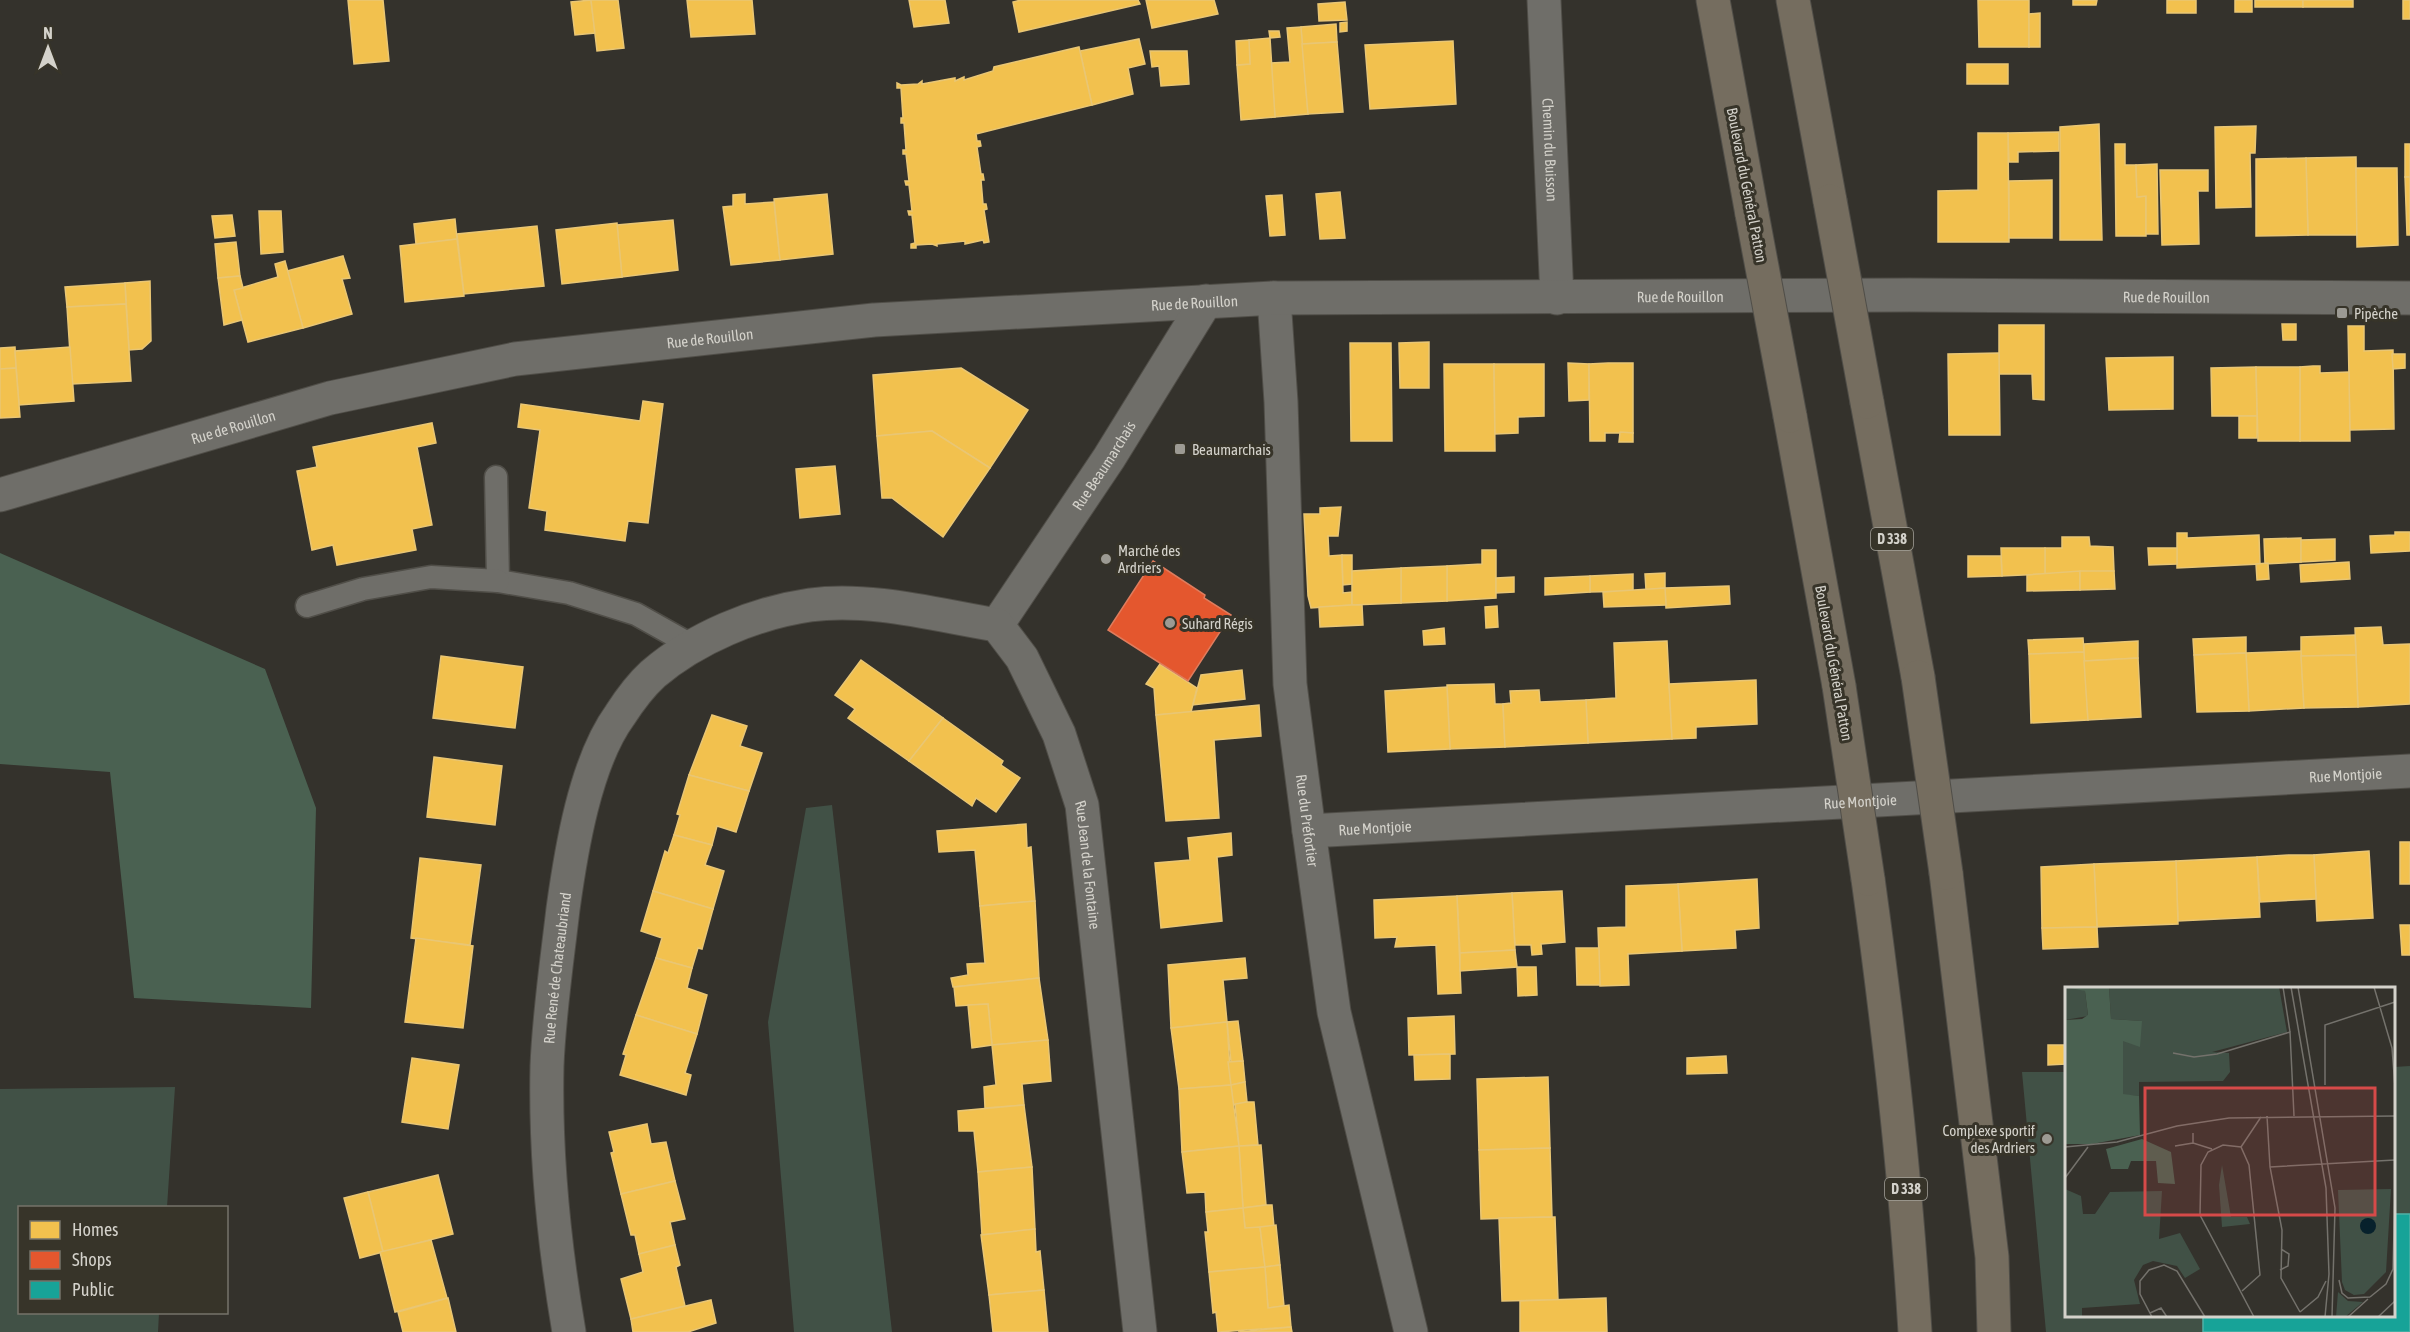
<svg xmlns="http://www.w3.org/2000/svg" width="2410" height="1332" font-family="'Asap Condensed',sans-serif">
<rect width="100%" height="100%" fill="#34322c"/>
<g fill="#415146">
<path d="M832,805L892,1332H794L768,1022L806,808Z"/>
<path d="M2410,1066V1332H2046L2022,1072H2066V1316H2394V1067Z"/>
<path d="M175,1087L167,1207L20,1208V1312L159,1313L158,1332H0V1089Z"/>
</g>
<path fill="#4a6151" d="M0,553L265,669L316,808L311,1008L134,998L110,772L0,764Z"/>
<g fill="#f2c14e" stroke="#e9c674" stroke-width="1.5">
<path d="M348,0H383L389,61L354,64Z"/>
<path d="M591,0L595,33L575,35L571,2Z"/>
<path d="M591,0H618L624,48L597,51Z"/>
<path d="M687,0H752L755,34L691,37Z"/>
<path d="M909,0H945L949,23L914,27Z"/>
<path d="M1021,0H1138L1140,4L1019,32L1013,2Z"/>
<path d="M1146,0H1214L1218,14L1152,28Z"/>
<path d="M1978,0H2029V47H1979Z"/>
<path d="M2073,0H2097L2096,5H2073Z"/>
<rect x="2167" y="0" width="29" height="13"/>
<rect x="2235" y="0" width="17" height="12"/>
<rect x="2255" y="0" width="48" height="7"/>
<rect x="2303" y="0" width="50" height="7"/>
<rect x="2403" y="0" width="7" height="19"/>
<path d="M1345,2L1347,20L1319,21L1318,4Z"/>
<path d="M2040,13V47H2029V14Z"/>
<path d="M1347,22V31L1340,32V23Z"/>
<path d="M1336,24L1337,42L1302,44L1301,27Z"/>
<path d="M1301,27L1308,114L1275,117L1271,63L1290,62L1287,28Z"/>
<path d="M1269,31H1279L1280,37L1270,38Z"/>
<path d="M1270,38L1275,117L1241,120L1237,65L1250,64L1249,40Z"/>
<path d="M1139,39L1145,64L1128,68L1133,94L1092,105L1080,51Z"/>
<path d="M1249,40L1250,64L1237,65L1236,41Z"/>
<path d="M1453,41L1456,104L1370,109L1365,45Z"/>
<path d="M1337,42L1343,112L1308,114L1302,44Z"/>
<path d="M1079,47L1092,105L976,134L977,141H980L981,146L977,147L981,174H983L984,180H981L983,204H986L987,209L984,210L989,242L984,243L983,240L965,244V241L937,244V246L932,244L916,245V248H911V244L915,243L912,215H909L908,211H912L909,185H906L905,181H909L906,154H903V150H906L904,123H901V118H903L901,88H897V83L901,85L918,84L922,81V84L955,78V81L964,77V80L993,71L994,67Z"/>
<path d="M1150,51H1187L1189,84L1161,86L1159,66L1152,67Z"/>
<rect x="1967" y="64" width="41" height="20"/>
<path d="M2099,124L2102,240H2060V127Z"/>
<path d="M2256,126L2255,153H2250L2251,207L2216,208L2215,127Z"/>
<path d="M2059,132V151L2018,152V162H2009L2008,133Z"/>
<path d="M1978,133H2008L2009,242H1938V191L1978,190Z"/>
<path d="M2115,144H2125V165H2136L2137,197L2146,196V236H2116Z"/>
<rect x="2405" y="144" width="5" height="33"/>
<path d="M2356,157L2357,235H2308L2306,158Z"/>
<path d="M2306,158L2308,235L2256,236V159Z"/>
<path d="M2157,164L2158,234H2146V196L2137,197L2136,165Z"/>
<path d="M2356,168H2397L2398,245L2357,247Z"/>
<path d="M2160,170H2208V191H2198L2199,244L2162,245Z"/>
<path d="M2405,177H2410V235H2407Z"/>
<path d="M2052,180V238H2009V181Z"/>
<path d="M1340,192L1345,238L1320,239L1316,194Z"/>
<path d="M745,194V204L774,202L780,260L731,265L723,207L733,206V195Z"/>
<path d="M827,194L833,254L780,260L774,199Z"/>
<path d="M1282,195L1285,235L1270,236L1266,196Z"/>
<path d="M259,211H281L283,252L261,254Z"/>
<path d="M232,215L235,236L215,238L212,216Z"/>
<path d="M455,219L457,239L416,244L414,224Z"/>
<path d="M673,220L678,270L622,277L617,225Z"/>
<path d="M617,223L622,277L562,284L556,230Z"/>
<path d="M537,226L544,286L464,294L457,234Z"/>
<path d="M457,239L464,296L405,302L400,246Z"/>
<path d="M236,242L240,276L218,278L215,244Z"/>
<path d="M343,256L350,278L342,279L352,314L303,328L287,271Z"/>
<path d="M285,261L303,328L248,342L234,290L278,277L275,264Z"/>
<path d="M240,276L243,288L234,290L242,320L224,325L218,278Z"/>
<path d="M150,281L151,341L142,349L129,350L125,283Z"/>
<path d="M125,283L126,304L67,307L65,287Z"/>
<path d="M126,304L131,381L72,384L67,307Z"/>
<path d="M2282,324H2296V340H2283Z"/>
<path d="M1999,325H2044V400L2033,399L2032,374H1999Z"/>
<path d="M2348,326H2364V351L2393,350L2394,429L2350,430Z"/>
<path d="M1429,342V388H1400L1399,343Z"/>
<path d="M1350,343H1391L1392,441H1351Z"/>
<path d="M15,347L16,368L0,369V348Z"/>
<path d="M70,347L74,401L19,405L15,351Z"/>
<path d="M1999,353L2000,435H1949L1948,354Z"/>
<path d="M2392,354H2405V368L2393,369Z"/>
<path d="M2173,357V409L2109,410L2106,358Z"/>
<path d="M1568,363L1589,364V400L1569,401Z"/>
<path d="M1608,363H1633V433H1605V441H1590L1589,364Z"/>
<path d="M1444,364H1494L1495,451H1445Z"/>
<path d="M1494,364H1544V416L1518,417V433L1495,434Z"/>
<path d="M2313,366H2320V373L2349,372L2350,441H2300V367Z"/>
<path d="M2256,367L2257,416H2212L2211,368Z"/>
<path d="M2256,367H2300V441H2258Z"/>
<path d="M16,368L20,417L0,418V369Z"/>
<path d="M961,368L1028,410L990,468L932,431L877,436L873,375Z"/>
<path d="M643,401L663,404L648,523L628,521L625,541L545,530L547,511L529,508L540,430L518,427L521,404L640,421Z"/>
<rect x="2239" y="416" width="18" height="22"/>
<path d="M432,423L436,443L417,447L432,525L412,529L416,550L337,565L333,545L312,550L297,471L317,467L313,447Z"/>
<path d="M932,431L990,468L943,537L892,498H882L877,436Z"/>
<path d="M1620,432L1633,433V442H1619Z"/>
<path d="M835,466L840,514L800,518L796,469Z"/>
<path d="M1341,507L1338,536H1328L1329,556L1342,555L1343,593L1352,592V605L1311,608L1308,596L1304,514H1320V508Z"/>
<path d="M2395,532H2410V551L2371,553L2370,536L2395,535Z"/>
<path d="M2177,533H2187V538L2259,535L2260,564L2177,568Z"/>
<path d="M2062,537H2089L2090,546L2113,547L2114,571L2045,574V548H2062Z"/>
<path d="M2301,538V562L2265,564L2264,539Z"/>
<path d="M2335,539V560L2301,562V540Z"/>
<path d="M2001,548H2045V574L2002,576Z"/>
<path d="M2148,548H2177V564L2149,565Z"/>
<path d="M1482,550H1496V598L1447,601V566L1482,564Z"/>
<path d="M1342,555H1352V584L1343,585Z"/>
<path d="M1968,556H2001L2002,576L1968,577Z"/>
<path d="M2349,562L2350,579L2301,582L2300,565Z"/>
<path d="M2268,563L2269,579L2257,580L2256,564Z"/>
<path d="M1447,566V601L1401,603V568Z"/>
<path d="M1401,568V603L1352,605V571Z"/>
<path d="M2080,571V590L2027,591V575Z"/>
<path d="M2080,571H2114L2115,589L2080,590Z"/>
<path d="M1665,573V588L1646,590L1645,574Z"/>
<path d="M1633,574V591L1590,592V576Z"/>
<path d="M1590,576V592L1545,595V578Z"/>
<path d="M1514,577V592L1496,593V578Z"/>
<path d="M1729,586L1730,604L1666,608L1665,588Z"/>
<path d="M1665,588L1666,605L1604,607L1603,592Z"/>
<path d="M1352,605H1362L1363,625L1320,627L1319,607Z"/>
<path d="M1497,606L1498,627L1486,628L1485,607Z"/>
<path d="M2381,627L2383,645L2410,644V704L2358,707L2355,628Z"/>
<path d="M1444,628L1445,644L1424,645L1423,631Z"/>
<path d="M2355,635L2356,655L2301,656V637Z"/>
<path d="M2246,637V653L2194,655L2193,639Z"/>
<path d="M2083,638L2084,652L2029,654L2028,640Z"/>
<path d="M1667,641L1672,739L1588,743L1586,700L1616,698L1614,643Z"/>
<path d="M2138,641V658L2084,661V644Z"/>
<path d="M2301,651L2304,708L2249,711L2246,653Z"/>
<path d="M2084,652L2088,720L2031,723L2029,654Z"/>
<path d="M2246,653L2249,711L2197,712L2194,655Z"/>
<path d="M2356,655L2358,707L2304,708L2301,656Z"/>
<path d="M441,656L523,667L515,728L433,718Z"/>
<path d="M2138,658L2141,717L2088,720L2084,661Z"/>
<path d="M861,660L943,718L909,761L848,718L855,709L835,695Z"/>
<path d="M1160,664L1197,688L1191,712L1156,715L1154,688L1146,684Z"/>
<path d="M1242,670L1245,699L1193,705L1201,675Z"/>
<path d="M1756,680L1757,724L1696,727V738L1672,739L1669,684Z"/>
<path d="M1494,684L1495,704H1503L1505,747L1450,749L1447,685Z"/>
<path d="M1447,687L1450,749L1388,752L1385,691Z"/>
<path d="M1539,690L1540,702L1586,700L1588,743L1505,747L1503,704L1511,703L1510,691Z"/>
<path d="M1259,705L1261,736L1214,740L1219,818L1166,821L1156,715Z"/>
<path d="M712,715L747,726L740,746L762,753L749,791L689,775Z"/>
<path d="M943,718L1003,761L1001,765L1020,778L996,812L976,798L972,806L909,761Z"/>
<path d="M434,757L502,766L495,825L427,817Z"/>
<path d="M689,775L749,791L736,832L717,826L712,845L674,835L680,815L677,814Z"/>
<path d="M1026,824L1027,848L1031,847L1035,901L980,906L975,850L939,852L937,831Z"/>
<path d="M1231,833L1232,855L1217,857L1222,921L1161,928L1155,863L1190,860L1188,838Z"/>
<path d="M674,835L712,845L705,865L724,871L713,909L653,891L665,851L668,853Z"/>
<rect x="2400" y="842" width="10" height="42"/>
<path d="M2369,851L2373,918L2317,921L2314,855Z"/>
<path d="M2288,855H2314L2316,899L2260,902L2257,857Z"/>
<path d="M2257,857L2260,917L2178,921L2176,861Z"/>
<path d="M420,858L481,865L470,945L411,938Z"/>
<path d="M2176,861L2178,924L2097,927L2094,864Z"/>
<path d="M2094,864L2097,927L2042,928L2041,867Z"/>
<path d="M1757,879L1759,928L1735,930L1736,948L1682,951L1678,884Z"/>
<path d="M1678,884L1682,951L1628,954L1629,985L1600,986L1598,928L1626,927V886Z"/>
<path d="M653,891L713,909L702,949L698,948L692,968L656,958L662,938L641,931Z"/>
<path d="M1562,891L1565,942L1541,944L1542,954L1532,955L1531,945H1515L1512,893Z"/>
<path d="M1512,893L1515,950L1460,953L1457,896Z"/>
<path d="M1457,896L1461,993L1438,994L1436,945L1395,947L1397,937L1375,938L1374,900Z"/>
<path d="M1035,901L1039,978L953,987L951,978L968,975L967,964L985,963L980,906Z"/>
<path d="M2400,925H2410V955H2402Z"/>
<path d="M2097,927L2098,947L2043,949L2042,928Z"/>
<path d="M416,938L473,946L463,1028L405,1022Z"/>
<path d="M1576,948H1599L1600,985H1577Z"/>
<path d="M1515,950L1517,967L1460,971V953Z"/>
<path d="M656,958L692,968L687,988L707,995L697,1034L636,1015Z"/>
<path d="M1245,958L1247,978L1223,980L1227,1022L1171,1028L1168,965Z"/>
<path d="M1517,967H1536L1537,995L1518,996Z"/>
<path d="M1039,978L1048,1040L992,1045L988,1004L956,1006L954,987Z"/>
<path d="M988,1004L992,1045L972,1048L968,1005Z"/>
<path d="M636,1015L697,1034L685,1073L691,1075L686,1095L620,1075L626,1055L623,1054Z"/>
<path d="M1454,1016L1455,1054L1409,1055L1408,1018Z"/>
<path d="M1238,1021L1243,1061L1231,1062L1227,1022Z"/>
<path d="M1227,1022L1231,1085L1179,1089L1171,1028Z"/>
<path d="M1048,1040L1051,1081L1022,1084L1024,1105L985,1108L984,1087L996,1085L992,1045Z"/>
<path d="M2048,1045H2066V1064L2048,1065Z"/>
<path d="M1450,1054V1079L1415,1080L1414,1055Z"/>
<path d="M1726,1056L1727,1073L1687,1074V1058Z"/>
<path d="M412,1058L459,1065L448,1129L402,1122Z"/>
<path d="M1243,1061L1245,1082L1231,1085L1228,1062Z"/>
<path d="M1548,1077L1550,1148L1479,1150L1477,1079Z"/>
<path d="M1245,1082L1247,1102L1233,1105L1231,1085Z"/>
<path d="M1231,1085L1239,1146L1182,1152L1179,1089Z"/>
<path d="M1247,1102H1254L1258,1145L1239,1146L1235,1104Z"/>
<path d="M1024,1105L1032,1167L978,1172L974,1131H959L958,1111Z"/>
<path d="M647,1124L651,1144L666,1142L675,1181L621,1194L611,1153L614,1152L609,1132Z"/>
<path d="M1261,1145L1266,1205L1243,1208L1239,1146Z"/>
<path d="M1239,1146L1243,1208L1206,1212L1205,1192L1187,1193L1182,1152Z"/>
<path d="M1550,1148L1552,1217L1481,1219L1479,1150Z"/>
<path d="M1032,1167L1035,1229L982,1235L978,1172Z"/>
<path d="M438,1175L453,1234L383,1252L368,1192Z"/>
<path d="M675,1181L685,1219L670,1222L675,1245L639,1254L635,1235H631L621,1194Z"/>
<path d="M368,1192L383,1252L360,1258L344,1198Z"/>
<path d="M1266,1205H1272L1274,1227L1245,1228L1243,1208Z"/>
<path d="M1243,1208L1245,1228L1260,1227L1265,1267L1209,1272L1205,1232H1208L1206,1212Z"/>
<path d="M1555,1217L1558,1300L1502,1301L1499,1218Z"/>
<path d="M1276,1225L1280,1265L1265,1267L1260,1227Z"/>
<path d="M1035,1229L1036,1252L1040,1251L1044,1290L989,1295L981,1235Z"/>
<path d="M431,1240L447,1298L395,1312L380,1252Z"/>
<path d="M675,1245L680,1265L676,1267L685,1306L631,1319L621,1279L643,1272L639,1254Z"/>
<path d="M1280,1265L1284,1306L1268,1308L1265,1267Z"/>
<path d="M1265,1267L1268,1308L1289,1305L1291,1327L1218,1332L1216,1312L1213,1313L1209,1272Z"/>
<path d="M1044,1290L1048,1332H993L989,1295Z"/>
<path d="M448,1298L456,1332H403L398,1312Z"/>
<path d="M1606,1298L1607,1332H1520V1301Z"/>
<path d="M711,1300L716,1323L688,1332H633L631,1319Z"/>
<path d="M1291,1327L1292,1332H1238Z"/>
</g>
<path fill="#e4572e" stroke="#df7c5d" stroke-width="1.5" d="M1153,561L1205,595L1204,598L1231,615L1188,681L1108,630Z"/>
<path fill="#17a398" stroke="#50b1a7" stroke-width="1.5" d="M2394,1214H2410V1332H2203V1316H2394Z"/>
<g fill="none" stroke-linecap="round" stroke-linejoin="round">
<g stroke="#504e48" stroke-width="25">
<g id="lane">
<path d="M496,477L498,581L569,593L636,614L693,646"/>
<path d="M307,606L363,589L431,577L498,581"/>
</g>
</g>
<g stroke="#504e48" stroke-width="35">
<g id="street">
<path id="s1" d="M1544,0L1557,298"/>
<path id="s2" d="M1274,298L1281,402L1290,684L1309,831L1334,1012L1411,1332"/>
<path id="s3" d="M0,495L330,398L515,359L874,320L1274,298L1910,295L2410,298"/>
<path id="s4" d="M997,625L1109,458L1206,301"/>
<path id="s5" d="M1309,831L2410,771"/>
<path id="s6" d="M569,1332C554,1244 545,1155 547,1066C549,1014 557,961 563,909C571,851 585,763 620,715C629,701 641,685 653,674C695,638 755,613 810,605C871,597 936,615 997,625L1022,658L1059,734L1082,805L1140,1332"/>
</g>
</g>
<g stroke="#504e48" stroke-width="35">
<g id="highway">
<path d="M1713,0L1752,214"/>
<path d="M1793,0L1830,201"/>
<path d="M1867,402L1918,677"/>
<path d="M1790,416L1839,686"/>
<path d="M1946,873L1992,1257L1994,1332"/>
<path d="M1868,879C1889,1030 1906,1180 1915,1332"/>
</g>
</g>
<use href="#lane" stroke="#6f6e69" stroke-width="22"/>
<use href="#street" stroke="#6f6e69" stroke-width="33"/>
<use href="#highway" stroke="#756d5f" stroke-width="33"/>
<g stroke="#504e48" stroke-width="35" stroke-linecap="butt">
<g id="highway-bridge">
<path d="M1830,201L1867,402"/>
<path d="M1752,214L1790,416"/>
<path d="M1918,677L1946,873"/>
<path d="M1839,686L1868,879"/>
</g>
</g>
<use href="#highway-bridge" stroke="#756d5f" stroke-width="33"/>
</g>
<g fill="#9c9a93" stroke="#373429" stroke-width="2">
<rect x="2336" y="307" width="12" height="12" rx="3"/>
<rect x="1174" y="443" width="12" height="12" rx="3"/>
<circle cx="1106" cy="559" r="6"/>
<circle cx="1170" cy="623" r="6"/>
<circle cx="2047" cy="1139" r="6"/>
</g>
<g text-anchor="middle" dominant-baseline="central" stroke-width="6" stroke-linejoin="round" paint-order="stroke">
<g fill="#373429" stroke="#a5a39a" stroke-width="1.5">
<rect x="1871" y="528" width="42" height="22" rx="4.5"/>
<rect x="1885" y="1178" width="42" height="22" rx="4.5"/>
</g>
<g font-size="14" font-weight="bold" fill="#d4d2cb">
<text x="1892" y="539">D 338</text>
<text x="1906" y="1189">D 338</text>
</g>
<g font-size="15" fill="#d4d2cb" stroke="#373429">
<text stroke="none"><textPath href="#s1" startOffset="150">Chemin du Buisson</textPath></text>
<text transform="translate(1747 185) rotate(79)">Boulevard du Général Patton</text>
<text stroke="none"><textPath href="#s3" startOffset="2187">Rue de Rouillon</textPath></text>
<text stroke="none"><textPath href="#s3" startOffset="1701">Rue de Rouillon</textPath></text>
<text stroke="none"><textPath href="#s3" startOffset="1215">Rue de Rouillon</textPath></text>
<text stroke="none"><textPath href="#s3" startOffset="729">Rue de Rouillon</textPath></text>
<text stroke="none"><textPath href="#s3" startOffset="243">Rue de Rouillon</textPath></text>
<text stroke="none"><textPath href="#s4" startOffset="192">Rue Beaumarchais</textPath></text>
<text transform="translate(1834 663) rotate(80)">Boulevard du Général Patton</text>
<text stroke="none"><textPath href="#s5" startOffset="1038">Rue Montjoie</textPath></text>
<text stroke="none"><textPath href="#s5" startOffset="552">Rue Montjoie</textPath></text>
<text stroke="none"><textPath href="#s2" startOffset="524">Rue du Préfortier</textPath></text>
<text stroke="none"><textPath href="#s5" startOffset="66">Rue Montjoie</textPath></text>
<text stroke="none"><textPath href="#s6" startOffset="1305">Rue Jean de la Fontaine</textPath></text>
<text stroke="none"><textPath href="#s6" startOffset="366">Rue René de Chateaubriand</textPath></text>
</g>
<g font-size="15" fill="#d4d2cb" stroke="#373429" text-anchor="start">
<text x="2354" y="313">Pipèche</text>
<text x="1192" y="449">Beaumarchais</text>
<text x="1118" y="550">Marché des<tspan x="1118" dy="17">Ardriers</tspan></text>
<text x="1182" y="623">Suhard Régis</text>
<text x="2035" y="1130" text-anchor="end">Complexe sportif<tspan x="2035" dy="17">des Ardriers</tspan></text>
</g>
</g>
<g transform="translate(2065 987)">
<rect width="330" height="330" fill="#34322c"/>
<path d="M11,0L20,4L23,29L0,33V1ZM44,0H214L222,45L147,65L164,66L165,85L158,94L74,95V109L58,108V53L76,34L46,32ZM157,178L166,230H182L185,237L157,240L154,198ZM0,202L16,209L18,227H30L45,205L97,204L94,252L115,246L135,282L120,291L112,279L88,274L78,278L69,293L75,317L17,321V330H0ZM326,202L321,285L299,307L289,308L280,303L277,295L273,203ZM273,305L283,314L298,315L280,330H271Z" fill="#415146"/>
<path d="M0,0H44L46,32L77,34L75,60L58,54V107L74,109L75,148L27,157H0V33L17,32L23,28L20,4ZM77,152L106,165L110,197L93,196L91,174H66L63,182H46L41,162Z" fill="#4a6151"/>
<path d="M295 239a8 8 0 1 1 16 0a8 8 0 1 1-16 0Z" fill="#07212c"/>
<path fill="none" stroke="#74726c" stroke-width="1.5" d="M218,0L225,45M226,0L261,201L264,287L260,330M233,0L270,221L267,330M309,0L327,61L330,100M108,66L129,70L152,67L225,45L229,129M260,98V38L330,15M202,129L205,180L217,243L216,291L235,325M128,146V156L147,162M110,159L128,156M0,160L52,155L112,139L164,131L330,129M176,160L196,130M205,180L330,173M0,191L23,160M215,283L223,279L224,267L216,262M274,293L277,306L283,311L305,310M177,304L195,288L184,178L176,160L158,158L143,165L136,178L135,228L189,330M305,310L321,297L328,282L330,203M235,325L253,310L261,294M85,326L96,321L102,330M87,330L75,307V294L84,283L99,278L112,284L140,330M283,330L303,312M313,330L330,314"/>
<path fill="#d64a49" fill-opacity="0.15" stroke="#d64a49" stroke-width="3" d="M80,101H310V228H80Z"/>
<rect width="330" height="330" fill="none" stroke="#d4d2cb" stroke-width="3"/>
</g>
<rect x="18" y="1206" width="210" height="108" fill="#373429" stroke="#76736a" stroke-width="1.5"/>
<rect x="30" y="1221" width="30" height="18" fill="#f2c14e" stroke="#76736a" stroke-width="1.5"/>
<text x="72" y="1236" font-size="18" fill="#d4d2cb">Homes</text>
<rect x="30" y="1251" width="30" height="18" fill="#e4572e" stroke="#76736a" stroke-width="1.5"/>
<text x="72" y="1266" font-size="18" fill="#d4d2cb">Shops</text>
<rect x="30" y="1281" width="30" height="18" fill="#17a398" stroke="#76736a" stroke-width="1.5"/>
<text x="72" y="1296" font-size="18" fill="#d4d2cb">Public</text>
<g transform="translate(48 48)" stroke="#373429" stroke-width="4.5" paint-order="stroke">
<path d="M0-4.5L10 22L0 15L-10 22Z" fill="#d4d2cb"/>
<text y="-9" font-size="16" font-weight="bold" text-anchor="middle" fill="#d4d2cb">N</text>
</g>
</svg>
